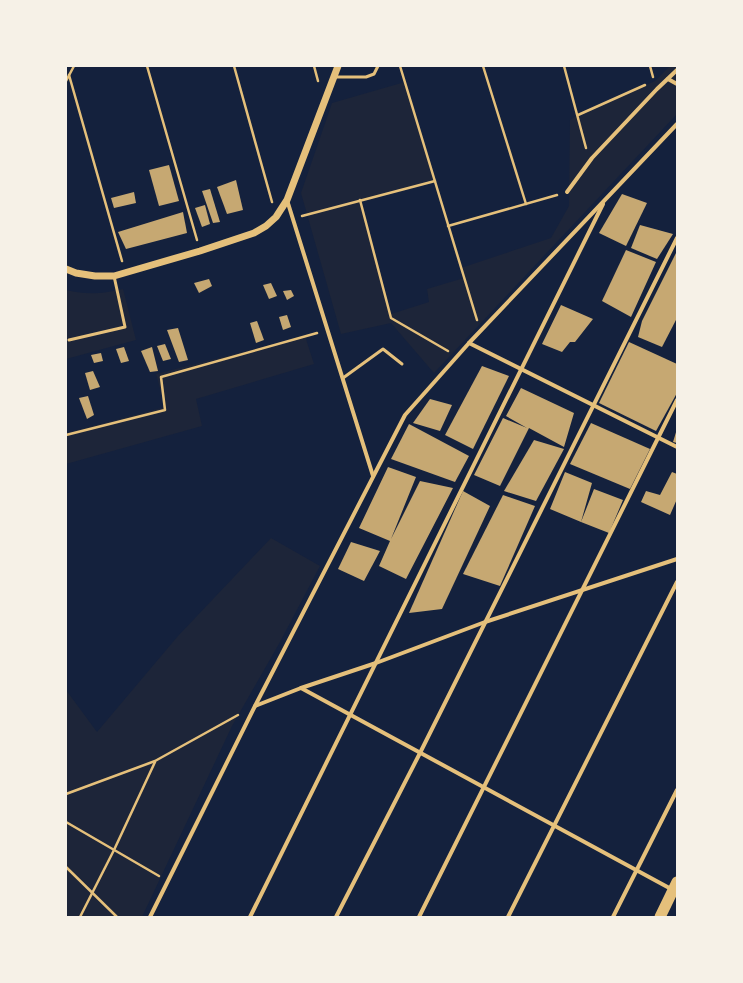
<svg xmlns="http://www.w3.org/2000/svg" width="743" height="983" font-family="'Source Sans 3',sans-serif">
<rect width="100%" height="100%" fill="#14213d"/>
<g fill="#1d2539">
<path d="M670,66H677V114L434,373L391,323L341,334L301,193L332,103L405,82L435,181L361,200L391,314L429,302L427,289L464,278L461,268L551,238L569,206L570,120L578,115L655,81Z"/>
<path d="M123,289L136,340L66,359V290C87,295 101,294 123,289Z"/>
<path d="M305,336L314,364L196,399L202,426L66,464V433L165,407L156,374Z"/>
<path d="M271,538L320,566L280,642L232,726L142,917H66V690L97,732L178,636Z"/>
</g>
<g fill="#c6a872">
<path d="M169,165L179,201L159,206L149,170Z"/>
<path d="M236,180L243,210L227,214L217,187Z"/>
<path d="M210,189L220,222L213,223L202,191Z"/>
<path d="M134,192L136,203L114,208L111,198Z"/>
<path d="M622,194L647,203L626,246L599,233Z"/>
<path d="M205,205L210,224L202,227L195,208Z"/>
<path d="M183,212L187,233L126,249L118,232Z"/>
<path d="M640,225L673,234L657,259L631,248Z"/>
<path d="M626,250L656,262L631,317L602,301Z"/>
<path d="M677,251V318L662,347L638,337L642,321Z"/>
<path d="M209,279L212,286L199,293L194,283Z"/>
<path d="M271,283L277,296L269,299L263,285Z"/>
<path d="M291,290L294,296L287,300L283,291Z"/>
<path d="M561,305L593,319L575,342H570L562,352L542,344Z"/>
<path d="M287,315L291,327L283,330L279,317Z"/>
<path d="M257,321L264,340L256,343L250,323Z"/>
<path d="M178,328L188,360L179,362L167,330Z"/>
<path d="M629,342L677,364V393L656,431L599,403Z"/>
<path d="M165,344L171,359L163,361L157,346Z"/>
<path d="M124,347L129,361L121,363L116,349Z"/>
<path d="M152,347L158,371L150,372L141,351Z"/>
<path d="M101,353L103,361L94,363L91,355Z"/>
<path d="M482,366L509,376L473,449L445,435Z"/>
<path d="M93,371L100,387L90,390L85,373Z"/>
<path d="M521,388L574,413L564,447L529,428L500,486L474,475L503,418L527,428L506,416Z"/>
<path d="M88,396L94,415L87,419L79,398Z"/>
<path d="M430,399L452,405L440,431L413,423Z"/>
<path d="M591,423L650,449L630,489L570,464Z"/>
<path d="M409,424L469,456L455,482L391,459Z"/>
<path d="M677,429V443L673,442Z"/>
<path d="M534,440L564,449L536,501L504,491Z"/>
<path d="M388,467L416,477L391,539L420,481L453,488L406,579L379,566L390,541L359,528Z"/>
<path d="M565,472L592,483L581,522L594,489L623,500L609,533L581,522L550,509Z"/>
<path d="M672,472L677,474V499L670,515L641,502L646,491L660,495Z"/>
<path d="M463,491L490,506L442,609L409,613Z"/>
<path d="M503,495L535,506L500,586L463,574Z"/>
<path d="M351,542L380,551L364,581L338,569Z"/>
</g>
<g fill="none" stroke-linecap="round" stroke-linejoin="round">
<g stroke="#e5c07b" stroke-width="2.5">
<path d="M147,66L197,240"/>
<path d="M234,66L272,202"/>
<path d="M314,66L318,81"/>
<path d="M400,66L477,320"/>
<path d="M483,66L526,204"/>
<path d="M564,66L586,148"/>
<path d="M650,66L653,77"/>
<path d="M69,75L122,261"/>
<path d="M66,81L74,66"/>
<path d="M578,115L645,85"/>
<path d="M360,200L391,318L448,351"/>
<path d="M302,216L435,181"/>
<path d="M448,226L557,195"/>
<path d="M66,435L165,410L161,377L317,333"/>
<path d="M66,794L155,761L238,715"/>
<path d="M66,822L159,876"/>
<path d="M66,867L117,917"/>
<path d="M80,917L114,850L155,762"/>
</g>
<g stroke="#e5c07b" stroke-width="3">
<path d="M335,77H366L374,74L378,66"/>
<path d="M69,340L125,327L114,276"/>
<path d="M343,378L383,349L402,364"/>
</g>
<g stroke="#e5c07b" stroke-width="4">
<path d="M668,79L677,84"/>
<path d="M567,192L592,158L657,89L677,70"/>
<path d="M287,200L373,476"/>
<path d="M469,343L677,447"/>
<path d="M301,688L673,890"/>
<path d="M255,706L301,688L376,663L485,622L677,559"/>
<path d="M150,917L255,706L405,415L469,343L677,124"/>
<path d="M250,917L603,204"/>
<path d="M336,917L420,753L677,238"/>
<path d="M419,917L677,400"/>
<path d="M508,917L677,582"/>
<path d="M613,917L677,790"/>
</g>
<path stroke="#e5c07b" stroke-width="7" d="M66,269L76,273L95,276H114L200,251L254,233L266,226L276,217L287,200L338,66"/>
<path stroke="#e5c07b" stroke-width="11" d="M660,917L677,882"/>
</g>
<rect width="743" height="983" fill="none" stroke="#f6f1e7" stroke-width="134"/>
</svg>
